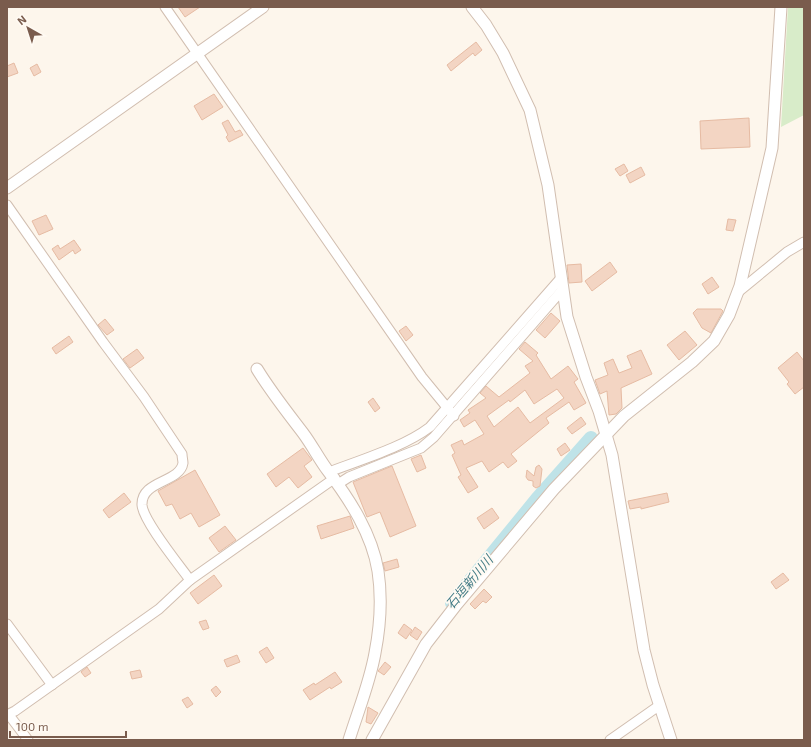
<svg xmlns="http://www.w3.org/2000/svg" width="811" height="747" font-family="'Exo 2','Noto Sans JP',sans-serif">
<rect width="100%" height="100%" fill="#fdf6ec"/>
<path fill="#d8ecc9" d="M788,7H804V115L781,127Z"/>
<g fill="none" stroke-linecap="round" stroke-linejoin="round">
<path stroke="#bfe3e8" stroke-width="14" d="M452,603L537,499L591,438"/>
</g>
<g fill="#f3d5c3" stroke="#e6bba3" fill-rule="evenodd">
<path d="M178,7H200L185,17Z"/>
<path d="M476,42L482,50L475,56L473,53L451,71L447,65Z"/>
<path d="M14,63L18,73L7,77V66Z"/>
<path d="M37,64L41,72L34,76L30,68Z"/>
<path d="M214,94L223,107L202,120L194,106Z"/>
<path d="M749,118L750,147L701,149L700,121Z"/>
<path d="M228,120L235,132L240,130L243,135L229,142L226,137L228,135L222,123Z"/>
<path d="M624,164L628,171L620,176L615,169Z"/>
<path d="M641,167L645,175L630,183L626,175Z"/>
<path d="M46,215L53,229L39,235L32,221Z"/>
<path d="M728,219L736,220L733,231L726,230Z"/>
<path d="M74,240L81,250L75,254L73,250L59,260L52,249L58,245L60,249Z"/>
<path d="M610,262L617,272L592,291L585,281Z"/>
<path d="M581,264L582,282L569,283L567,265Z"/>
<path d="M712,277L719,287L708,294L702,284Z"/>
<path d="M697,309H721L723,311L711,333L702,328L693,313Z"/>
<path d="M551,313L560,321L545,338L536,330Z"/>
<path d="M105,319L114,330L107,335L98,325Z"/>
<path d="M406,326L413,335L406,341L399,331Z"/>
<path d="M685,331L697,345L679,360L667,345Z"/>
<path d="M69,336L73,342L56,354L52,348Z"/>
<path d="M525,342L538,353L536,355L551,379L568,366L578,379L574,382L586,403L574,410L569,402L546,418L549,423L511,454L517,461L508,468L503,462L489,472L482,461L466,468L478,487L468,493L458,477L461,475L452,455L455,453L451,445L462,440L464,445L484,434L475,420L464,427L460,420L470,413L468,410L486,398L480,393L486,386L499,397L530,373L525,366L533,361L519,349ZM557,389L564,398L530,423L518,407L494,427L487,416L509,400L510,402L525,390L534,404Z"/>
<path d="M137,349L144,358L130,368L123,359Z"/>
<path d="M641,350L652,374L621,388L622,408L616,414L609,415L607,391L600,394L595,380L608,375L604,363L613,359L619,373L632,368L627,356Z"/>
<path d="M797,352L804,361V387L795,394L787,384L789,382L778,368Z"/>
<path d="M373,398L380,408L375,412L368,402Z"/>
<path d="M581,417L586,424L572,434L567,428Z"/>
<path d="M565,443L570,450L561,456L557,449Z"/>
<path d="M303,448L312,460L304,466L312,477L298,488L289,477L276,487L267,474Z"/>
<path d="M421,455L426,468L417,472L411,459Z"/>
<path d="M539,465L542,469L540,486L536,488L533,486V481L528,480L526,477L527,470L534,476L536,467Z"/>
<path d="M392,466L416,526L390,537L380,512L367,517L353,482Z"/>
<path d="M195,470L220,515L199,527L191,513L180,519L172,504L166,506L158,491Z"/>
<path d="M124,493L131,502L109,518L103,510Z"/>
<path d="M667,493L669,502L641,509V507L630,509L628,501Z"/>
<path d="M492,508L499,518L484,529L477,518Z"/>
<path d="M350,516L354,528L321,539L317,526Z"/>
<path d="M225,526L236,540L219,552L209,538Z"/>
<path d="M397,559L399,567L385,571L383,563Z"/>
<path d="M783,573L789,580L776,589L771,582Z"/>
<path d="M214,575L222,586L198,604L190,593Z"/>
<path d="M484,589L492,597L486,603L483,601L475,609L470,604Z"/>
<path d="M206,620L209,628L203,630L199,622Z"/>
<path d="M404,624L412,630L406,639L398,633Z"/>
<path d="M415,627L422,632L417,640L410,635Z"/>
<path d="M267,647L274,658L266,663L259,652Z"/>
<path d="M237,655L240,662L227,667L224,660Z"/>
<path d="M385,662L391,667L384,675L378,671Z"/>
<path d="M87,667L91,673L85,677L81,672Z"/>
<path d="M140,670L142,677L132,679L130,672Z"/>
<path d="M335,672L342,682L331,689L330,687L310,700L303,690L314,683L315,685Z"/>
<path d="M216,686L221,692L216,697L211,690Z"/>
<path d="M188,697L193,704L187,708L182,700Z"/>
<path d="M368,707L378,713L371,724L366,722Z"/>
</g>
<g fill="none" stroke-linecap="round" stroke-linejoin="round">
<g stroke="#d1beb0" stroke-width="11">
<g id="minor">
<path d="M165,7L422,377L454,416"/>
<path d="M7,205L103,342L144,397L182,454C182,457 183,461 183,463C180,483 141,480 142,505C143,521 180,566 190,580"/>
<path d="M737,293L787,252L804,242"/>
<path d="M329,472C360,460 404,447 430,427L561,278"/>
<path d="M338,484L349,477L421,448L434,437L563,289"/>
<path d="M7,624L52,685"/>
<path d="M7,715L15,711L159,609L190,580L335,478"/>
<path d="M9,715L28,740"/>
<path d="M610,740L660,705"/>
</g>
</g>
<g stroke="#d1beb0" stroke-width="13">
<g id="tertiary">
<path d="M472,7L486,25L503,53L530,110L548,185L567,317L586,377L599,411L612,455L644,650L653,685L671,740"/>
<path d="M7,188L263,7"/>
<path d="M257,369C271,392 287,412 303,433C312,445 319,459 328,471C350,500 372,534 378,571C382,597 380,627 375,653C370,682 358,711 349,740"/>
<path d="M372,740L426,644L457,604L554,489L624,416L692,362L714,341L729,315L740,286L772,148L781,7"/>
</g>
</g>
<use href="#minor" stroke="#fff" stroke-width="9"/>
<use href="#tertiary" stroke="#fff" stroke-width="11"/>
</g>
<g text-anchor="middle" dominant-baseline="central" stroke-width="3.5" stroke-linejoin="round" paint-order="stroke">
<g font-size="13" font-style="italic" fill="#437c86" stroke="#fffaf3">
<text transform="translate(469 582) rotate(-50)">石垣新川川</text>
</g>
</g>
<rect width="811" height="747" fill="none" stroke="#7a5c4d" stroke-width="16"/>
<g transform="translate(28 28) rotate(321)" stroke="#fffaf3" stroke-width="3" paint-order="stroke">
<path d="M0-3L7 15L0 10L-7 15Z" fill="#7a5c4d"/>
<text y="-6" font-size="11" font-weight="bold" text-anchor="middle" fill="#7a5c4d">N</text>
</g>
<path d="M10 731v6h116v-6" fill="none" stroke="#7a5c4d" stroke-width="2"/>
<text x="16" y="731" font-size="12" fill="#7a5c4d" stroke="#fffaf3" stroke-width="3" paint-order="stroke">100 m</text>
</svg>
